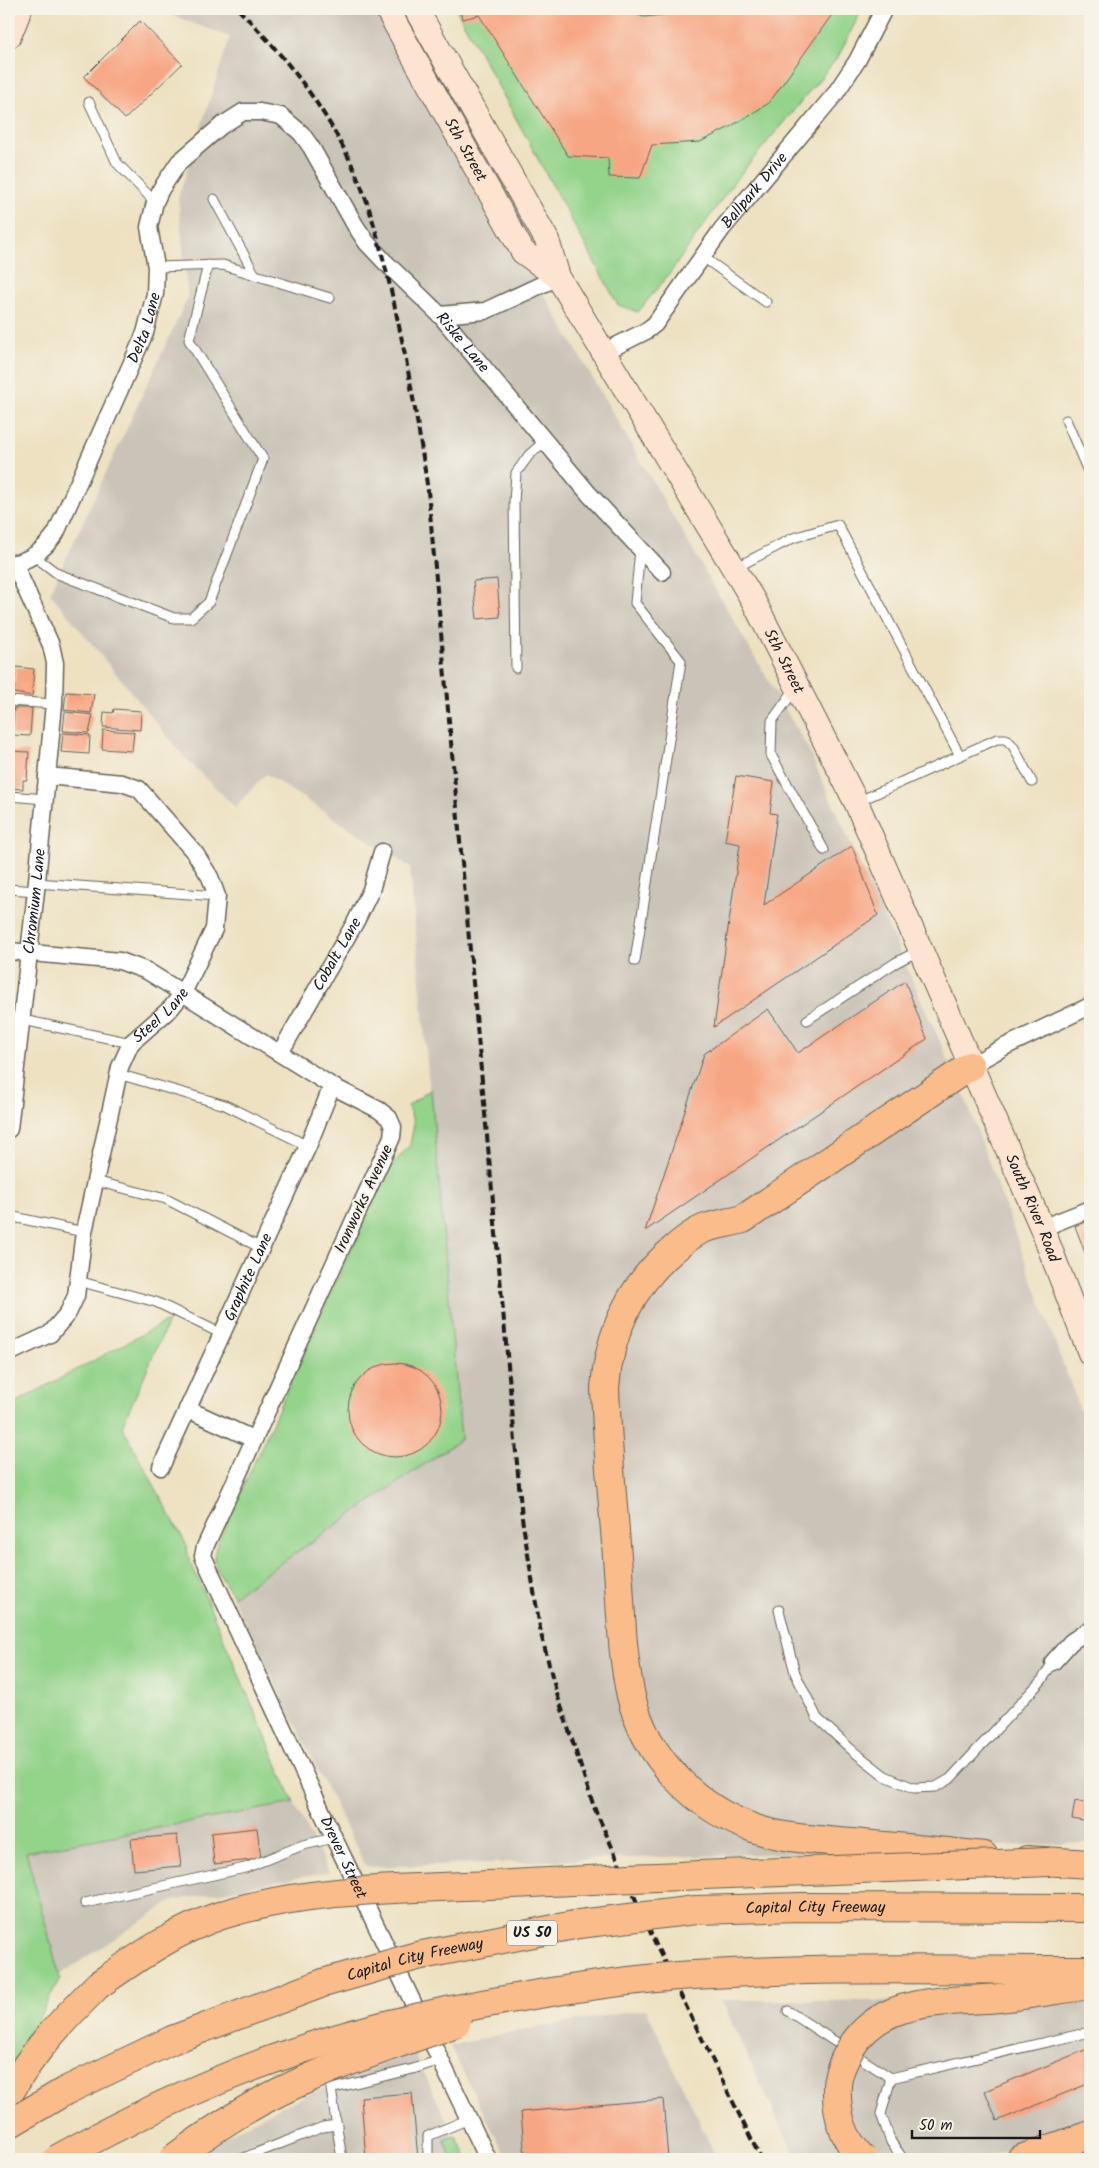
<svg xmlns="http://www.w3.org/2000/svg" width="1099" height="2168" font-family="Kalam,sans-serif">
<rect width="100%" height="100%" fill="#f7f3e8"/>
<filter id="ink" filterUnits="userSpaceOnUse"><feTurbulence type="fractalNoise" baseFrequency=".02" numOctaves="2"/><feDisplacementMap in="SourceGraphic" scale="10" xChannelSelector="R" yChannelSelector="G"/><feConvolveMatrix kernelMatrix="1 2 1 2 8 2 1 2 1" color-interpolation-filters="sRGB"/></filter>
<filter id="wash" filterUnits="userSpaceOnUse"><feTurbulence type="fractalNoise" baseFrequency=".0096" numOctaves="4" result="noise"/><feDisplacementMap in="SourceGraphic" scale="20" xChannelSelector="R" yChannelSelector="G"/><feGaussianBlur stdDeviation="1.12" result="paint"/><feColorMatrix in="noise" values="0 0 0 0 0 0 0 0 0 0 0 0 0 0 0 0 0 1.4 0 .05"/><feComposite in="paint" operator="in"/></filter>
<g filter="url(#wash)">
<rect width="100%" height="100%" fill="#ede1c1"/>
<g fill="#cac3b8">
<path d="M155,9H378L807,747L964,1095L1090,1437V1843L366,1867L232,1597L460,1439L410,867L266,774L235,807L186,759L50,593L188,297L178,198L230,37Z"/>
<path d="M294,1803L329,1872L172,1901L59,1975L26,1852Z"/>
<path d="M721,2000L1090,2002V2120L983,2159H796Z"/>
<path d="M646,2009L717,2159H507L450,2046L511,2032Z"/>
<path d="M413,2051L465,2159H195L211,2144L284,2105Z"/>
<path d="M1090,2149V2159H1062Z"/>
</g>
<g fill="#93d38a" stroke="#587853">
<path d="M456,9H862L838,57L734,182L670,273L638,312L618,305Z"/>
<path d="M431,1089L461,1439L233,1596C224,1581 210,1565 216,1547L386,1172L410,1145L414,1124L408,1106Z"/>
<path d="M169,1320L122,1426L187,1546L188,1556L294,1803L26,1852L60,1978L9,2075V1406Z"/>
<path d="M456,2136L468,2159H451L445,2140Z"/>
</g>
<g id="blocks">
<g fill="#f7a683">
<path d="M458,9H617L644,17L673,14L680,9H836L769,103L730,127L700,142L652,145L640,178L609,177L608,158L568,156L479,15L463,19Z"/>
<path d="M140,21L182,64L125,119L84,77Z"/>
<path d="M497,579L500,617L477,619L473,581Z"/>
<path d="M9,666L13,667L11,693H9Z"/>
<path d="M16,667L34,669L32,696L14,693Z"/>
<path d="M66,692L94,694L91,713L64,710Z"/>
<path d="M9,707L13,708L10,739H9Z"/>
<path d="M14,708H32L30,736L12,735Z"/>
<path d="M114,709L141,711L140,730L103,727L104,712L113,713Z"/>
<path d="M65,712L93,715L89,733L63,731Z"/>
<path d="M103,730L134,732L132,751L102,749Z"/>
<path d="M63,733L90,735L89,754L61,752Z"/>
<path d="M10,751L29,752L27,780H23V789L9,788Z"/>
<path d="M736,776L774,782L770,813L777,814L764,905L852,846L878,915L714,1027L740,844L725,841Z"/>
<path d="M905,981L927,1039L645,1231L704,1054L768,1009L798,1053Z"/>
<path d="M1085,1222H1090V1266L1075,1226Z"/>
<circle cx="395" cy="1410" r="47"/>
<path d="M1075,1801L1090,1804L1089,1822L1072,1819Z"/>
<path d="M257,1828L261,1859L214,1864L211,1833Z"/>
<path d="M177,1835L181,1866L134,1870L131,1839Z"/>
<path d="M1090,2048V2083L997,2121L985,2091Z"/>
<path d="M412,2093L418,2159H366L361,2097Z"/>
<path d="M663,2099L668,2159H525L521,2112Z"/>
</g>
</g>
</g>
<g filter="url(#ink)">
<use href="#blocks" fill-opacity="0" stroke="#656156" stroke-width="1"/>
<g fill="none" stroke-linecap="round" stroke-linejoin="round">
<g stroke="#656156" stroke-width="11">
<g id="lane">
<path d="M89,102L117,163L155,202"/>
<path d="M214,199L255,275"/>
<path d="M703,257L766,302"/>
<path d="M156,267L223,265L330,298"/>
<path d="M1066,420L1090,476"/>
<path d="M34,556L58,574L174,618H191L209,602L263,459L189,340L208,265"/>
<path d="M735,568L793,538L838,525L959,754"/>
<path d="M516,668L514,502L516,473L529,455L545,441"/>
<path d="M795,689L772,721L771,755L824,850"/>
<path d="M9,701L54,704"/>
<path d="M9,796L45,799"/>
<path d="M857,802L997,739H1006L1013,746L1032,782"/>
<path d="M37,883L217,896"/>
<path d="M9,889L36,891"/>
<path d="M635,961L681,661L635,603L640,549"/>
<path d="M9,1017L131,1043"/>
<path d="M807,1020L895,963L920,950"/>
<path d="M118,1074L225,1105L308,1146"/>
<path d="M95,1181L166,1199L261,1248"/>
<path d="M9,1216L84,1232"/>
<path d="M78,1281L156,1302L222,1334"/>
<path d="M779,1610L795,1673L817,1718L853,1751L885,1776L914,1788L936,1787L950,1779L1042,1680L1053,1662"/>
<path d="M85,1903L245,1868L303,1845L334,1838"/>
<path d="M788,2011L891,2078"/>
<path d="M241,2159L323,2127L337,2125"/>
<path d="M342,2159L331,2089L413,2069L440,2060"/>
<path d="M428,2159V2136L469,2119"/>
<path d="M903,2159L891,2142L881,2114L891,2078L1090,2032"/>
</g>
</g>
<g stroke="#656156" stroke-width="19">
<g id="street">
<path d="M440,315L485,311L558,277"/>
<path id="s1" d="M604,352L646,331L655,324L722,229L835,94L857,61L884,9"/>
<path id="s2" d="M9,564C30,562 44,550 56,533L145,333L155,294L156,267L149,227L155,202L161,189L179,162L221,126L243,112H260L281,116L301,133L311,147L355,225L367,243L384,261L440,315L589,494L662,572"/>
<path id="s3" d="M9,951L120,961L147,971L332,1086L379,1110L389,1118L393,1127L392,1137L205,1547L203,1556L334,1838L488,2159"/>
<path id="s4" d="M280,1053L356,921L371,890L382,852"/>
<path d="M970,1066L1002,1048L1090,1006"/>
<path id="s5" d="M9,1129L36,891L54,704L55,663L51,645L14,563"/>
<path d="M1042,1228L1090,1209"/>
<path id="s6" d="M9,1353L50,1334L68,1313L76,1296L84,1232L120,1067L131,1043L171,1008L183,993L214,929L217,896L210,877L195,853L139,789L122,783L47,776"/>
<path d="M187,1409L253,1439"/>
<path id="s7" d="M161,1467L308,1146L332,1086"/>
<path d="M1053,1662L1071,1642L1090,1629"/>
</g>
</g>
<g stroke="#656156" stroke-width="26">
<g id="secondary">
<path id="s8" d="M387,9L523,252L558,277"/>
<path id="s9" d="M416,9L547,240L558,277L753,600L856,802L1042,1228L1090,1353"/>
<path d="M9,36L20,9"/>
</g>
</g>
<g stroke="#656156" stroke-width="30">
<g id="highway">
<path d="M970,1066L743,1219C730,1223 715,1224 703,1229C693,1233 682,1242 674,1249C631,1285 609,1333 605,1388C607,1445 613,1501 617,1557C621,1603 621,1652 631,1696C646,1758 696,1809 756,1829C786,1839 821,1840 852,1843C896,1847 940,1851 984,1856"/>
<path d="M1027,1860L1090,1864"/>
<path d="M9,2094C32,2051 64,2019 98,1985"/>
<path d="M1021,2159L1090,2135"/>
</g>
</g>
<use href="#lane" stroke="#fff" stroke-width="9"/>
<use href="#street" stroke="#fff" stroke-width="16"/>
<use href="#secondary" stroke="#fde4d0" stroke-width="24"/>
<use href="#highway" stroke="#f9bc8a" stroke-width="28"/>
<path stroke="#1c1c1c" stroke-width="4" stroke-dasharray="8 4" stroke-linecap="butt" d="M238,9C280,51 315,94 343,147C367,191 378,238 390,286C406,354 418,422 428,491L522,1518L541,1634L556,1691L594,1807L657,1947L761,2159"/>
<g stroke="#656156" stroke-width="30" stroke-linecap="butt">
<g id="highway-bridge">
<path d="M98,1985C137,1958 176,1930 222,1915C313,1886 417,1889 512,1884C691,1874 871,1869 1050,1862"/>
<path id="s10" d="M9,2124L65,2091L172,2040L323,1983L417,1956L579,1924L696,1910L801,1907L1090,1908"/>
<path d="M57,2159C129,2119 207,2082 285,2055C354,2031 421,2015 493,2002C559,1990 626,1979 694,1975C826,1966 958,1970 1090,1970"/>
<path d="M173,2159C206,2134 242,2110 279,2092C336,2064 397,2044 456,2023"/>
<path d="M863,2159C843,2139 836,2116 837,2087C837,2075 843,2062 849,2051C881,1995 944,2003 999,1998C1030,1995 1060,1989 1090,1985"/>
</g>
</g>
<use href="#highway-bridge" stroke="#f9bc8a" stroke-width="28"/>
</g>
</g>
<g text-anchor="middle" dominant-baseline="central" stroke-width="4" stroke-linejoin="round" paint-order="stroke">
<rect fill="#f7f3e8" stroke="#5e5c59" stroke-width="1" x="507" y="1920.5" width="50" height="25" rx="4"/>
<g font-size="15" font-weight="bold" fill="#1c1c1c">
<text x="532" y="1933">US 50</text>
</g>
<g font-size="16" fill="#1c1c1c" stroke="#f7f3e8">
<text stroke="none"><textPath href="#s8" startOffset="161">5th Street</textPath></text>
<text stroke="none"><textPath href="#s1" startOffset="225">Ballpark Drive</textPath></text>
<text stroke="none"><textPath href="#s2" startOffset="282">Delta Lane</textPath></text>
<text stroke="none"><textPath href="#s2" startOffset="870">Riske Lane</textPath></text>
<text stroke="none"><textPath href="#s9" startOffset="750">5th Street</textPath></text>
<text stroke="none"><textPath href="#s5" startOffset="229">Chromium Lane</textPath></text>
<text stroke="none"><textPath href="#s4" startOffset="114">Cobalt Lane</textPath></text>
<text stroke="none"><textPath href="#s6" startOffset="392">Steel Lane</textPath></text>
<text transform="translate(364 1199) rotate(-65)">Ironworks Avenue</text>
<text stroke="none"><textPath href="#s9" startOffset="1351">South River Road</textPath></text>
<text stroke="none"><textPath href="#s7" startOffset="209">Graphite Lane</textPath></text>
<text stroke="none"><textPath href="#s3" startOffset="1236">Drever Street</textPath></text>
<text stroke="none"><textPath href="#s10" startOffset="845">Capital City Freeway</textPath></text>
<text stroke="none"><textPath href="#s10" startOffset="440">Capital City Freeway</textPath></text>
</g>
</g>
<rect width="1099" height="2168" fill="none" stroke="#f7f3e8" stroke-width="30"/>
<path d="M912 2130v8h128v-8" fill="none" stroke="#1c1c1c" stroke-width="2.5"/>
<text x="919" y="2130" font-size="15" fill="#1c1c1c" stroke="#f7f3e8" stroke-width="4" paint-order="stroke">50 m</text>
</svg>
